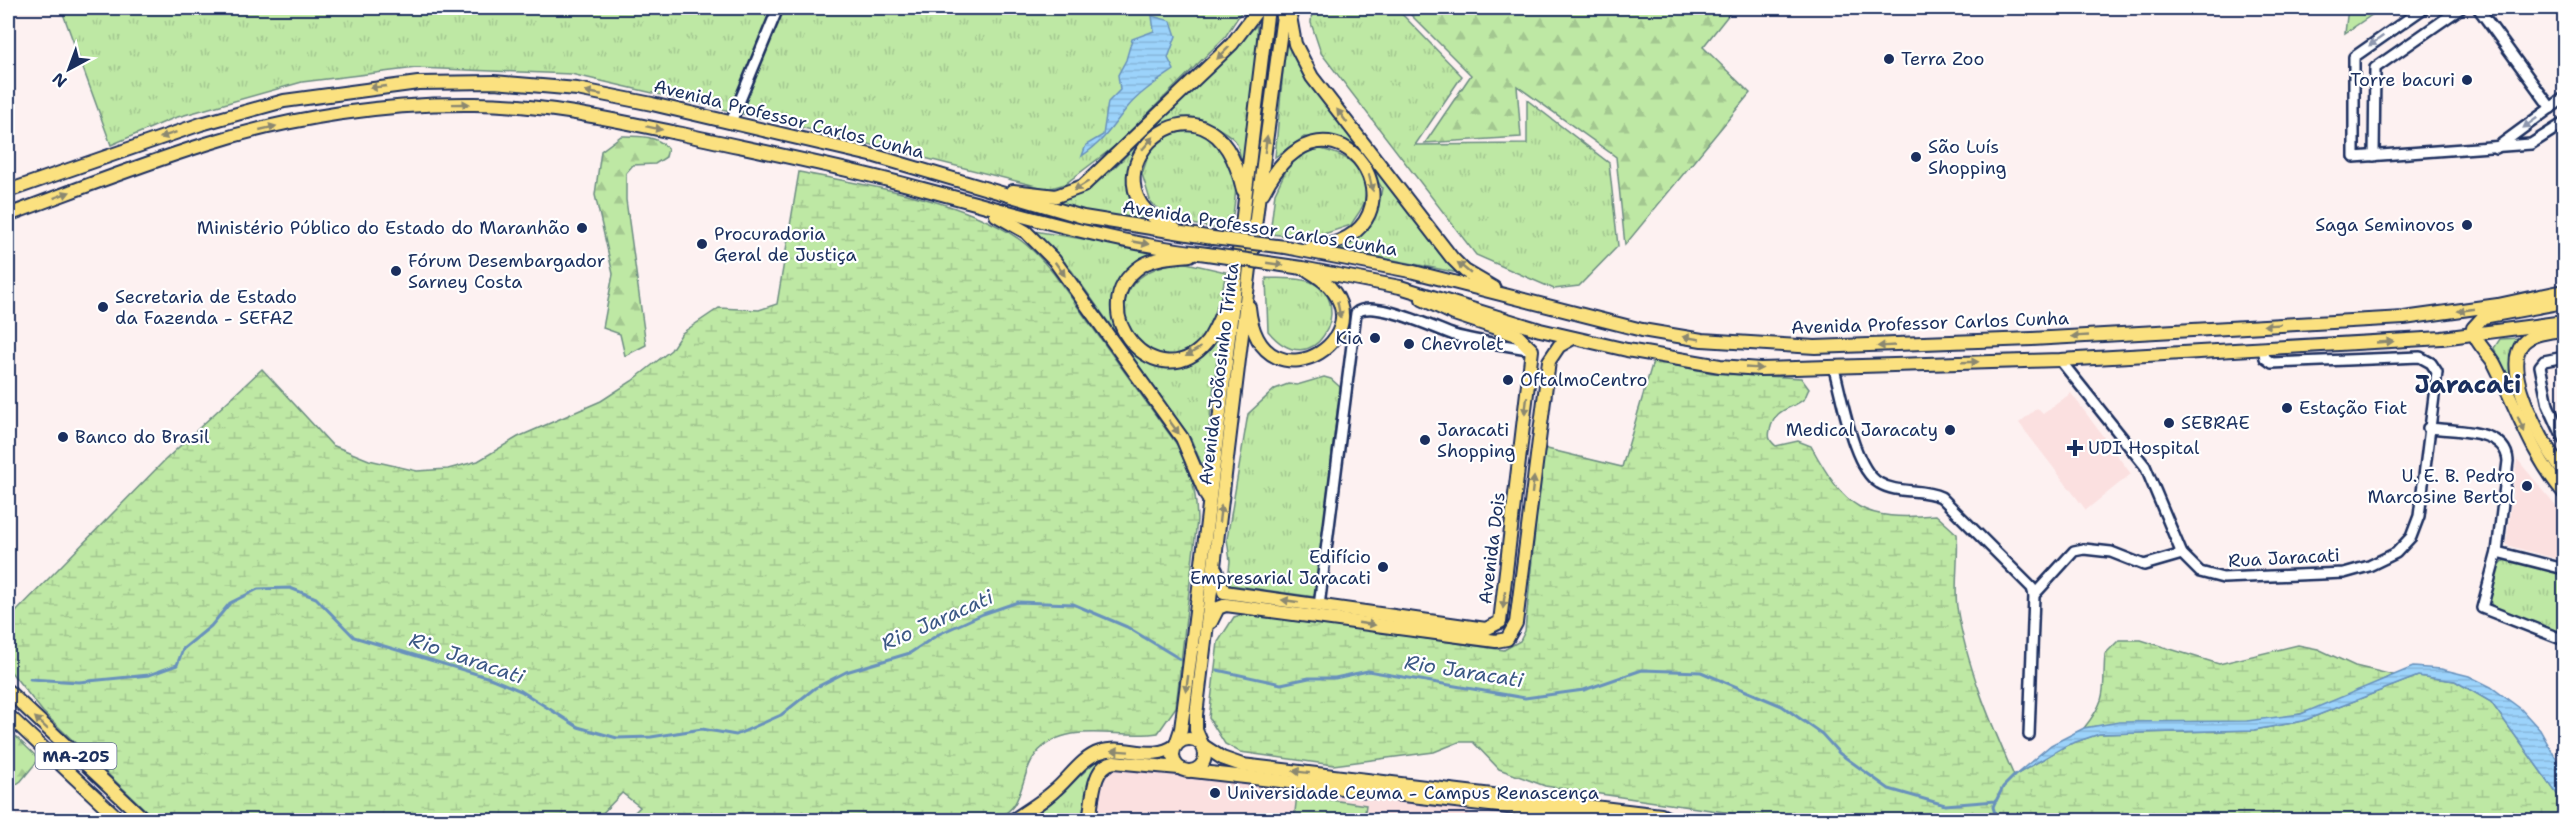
<svg xmlns="http://www.w3.org/2000/svg" width="2572" height="828" font-family="'Shantell Sans',sans-serif">
<defs>
<pattern id="grass-tufts" width="24" height="20" patternUnits="userSpaceOnUse" patternTransform="scale(1.5)"><rect width="24" height="20" fill="#bee8a4"/><path d="M3 7l-1-3M5 7V3M7 7l1-3M15 17l-1-3M17 17v-4M19 17l1-3" fill="none" stroke="#a3c790"/></pattern>
<pattern id="forest-firs" width="22" height="20" patternUnits="userSpaceOnUse" patternTransform="scale(1.5)"><rect width="22" height="20" fill="#bee8a4"/><path d="M5 1l3.5 6h-7zM16 11l3.5 6h-7z" fill="#a3c790"/></pattern>
<pattern id="wetland-marsh" width="20" height="14" patternUnits="userSpaceOnUse" patternTransform="scale(1.5)"><rect width="20" height="14" fill="#bee8a4"/><path d="M1 5h8M5 5V1M11 12h8M15 12V8" fill="none" stroke="#a3c790"/></pattern>
<pattern id="water-rules" width="6" height="5" patternUnits="userSpaceOnUse" patternTransform="scale(1.5)"><rect width="6" height="5" fill="#9cd3fb"/><path d="M0 2.5h6" fill="none" stroke="#86b5da"/></pattern>
</defs>
<rect width="100%" height="100%" fill="#fdf1f1"/>
<filter id="ink" filterUnits="userSpaceOnUse"><feTurbulence type="fractalNoise" baseFrequency=".0167" numOctaves="2"/><feDisplacementMap in="SourceGraphic" scale="12" xChannelSelector="R" yChannelSelector="G"/><feConvolveMatrix kernelMatrix="1 2 1 2 8 2 1 2 1" color-interpolation-filters="sRGB"/></filter>
<g filter="url(#ink)">
<g fill="#fbe0e0">
<path d="M2071,393L2131,474L2086,510L2019,423L2037,408L2043,414Z"/>
<path d="M2517,459L2564,515V561L2506,545Z"/>
<path d="M1113,766L1469,809L1468,820H1094L1102,776Z"/>
</g>
<g fill="url(#grass-tufts)" stroke="#6c8c81" stroke-width="1.5">
<path d="M61,8H1244L1225,37L1115,146L1065,184L1048,189L825,133L571,74L416,68L302,82L174,118L111,145Z"/>
<path d="M1312,8H1396L1462,76L1415,145L1527,144V100L1609,163L1618,246L1579,286L1554,289L1476,255L1321,53L1311,23Z"/>
<path d="M2348,8H2382L2345,33Z"/>
<path d="M1257,25L1256,64L1243,164C1240,157 1239,148 1236,142C1233,137 1226,133 1221,130C1179,101 1121,138 1131,189C1133,200 1143,211 1150,221L1124,220L1055,206L1046,201H1059L1084,193L1114,168Z"/>
<path d="M1287,27L1291,48L1404,204L1459,273L1334,248C1371,233 1375,227 1382,188L1356,147L1340,138L1304,137L1275,157Z"/>
<path d="M1197,130C1204,135 1215,139 1221,145C1243,168 1235,204 1230,231L1176,221L1151,203L1142,174L1150,150L1173,133Z"/>
<path d="M1315,148C1343,153 1370,165 1365,199C1364,208 1355,217 1351,225L1312,238L1270,234L1275,193L1289,164Z"/>
<path d="M1034,231L1156,251C1152,254 1147,255 1143,257C1115,272 1108,301 1117,329L1174,366C1196,363 1208,352 1220,333L1205,463H1201L1191,439L1072,271Z"/>
<path d="M1182,262L1226,272C1222,292 1218,317 1207,334C1204,339 1198,343 1193,346C1144,388 1073,277 1182,262Z"/>
<path d="M1266,278C1279,279 1301,277 1313,283C1356,302 1314,387 1268,331Z"/>
<path d="M2521,338L2511,355L2512,389L2494,348L2500,339Z"/>
<path d="M1324,377L1331,379L1340,387L1315,597L1230,585L1228,580L1230,561L1227,539L1248,414L1275,389L1288,384L1297,385Z"/>
<path d="M2506,559L2564,573V636L2492,607C2487,595 2495,565 2506,559Z"/>
<path d="M1097,760L1100,762L1093,771L1084,820H1026L1049,805Z"/>
</g>
<g fill="url(#forest-firs)" stroke="#6c8c81" stroke-width="1.5">
<path d="M1404,8H1734L1703,47L1750,93L1625,245L1616,157L1517,86L1521,137L1425,143L1471,75Z"/>
<path d="M621,136C637,136 658,135 668,149L666,157L655,164L633,165L626,173V200L646,345L625,356L620,334L603,328L613,274L595,195L601,151Z"/>
<path d="M8,729L39,759L21,781L8,790Z"/>
</g>
<g fill="url(#wetland-marsh)" stroke="#6c8c81" stroke-width="1.5">
<path d="M799,172C865,185 983,202 1032,250C1040,257 1047,266 1054,274L1178,446C1192,471 1196,491 1197,520L1176,707L1158,733C1119,740 1066,718 1036,754C1024,768 1024,790 1014,805C1010,811 1002,816 997,820H640L633,814L640,807L622,793L596,820H156L43,712L11,672L8,664V620L164,461L262,369L332,445L369,460L417,471L448,469L478,461L518,437L601,401L632,381L671,350L682,333L719,308L759,310L777,304Z"/>
<path d="M1653,361L1712,373L1801,378L1809,389C1808,390 1805,398 1805,398C1792,411 1776,405 1770,430C1768,438 1770,441 1776,446L1798,441L1811,446C1846,510 1863,521 1936,515L1957,534C1959,556 1954,587 1957,607C1966,665 1991,723 2014,776L2067,745L2099,734L2254,730L2303,721L2418,676L2455,681L2491,702L2557,794L2564,800V820H1757L1738,814L1545,786L1499,769L1473,742H1459L1434,752L1333,765L1240,752L1225,744L1209,718L1218,642L1234,617L1249,613L1504,650L1520,641L1525,631L1543,448L1622,467Z"/>
<path d="M2119,640H2141L2219,664L2298,645L2318,649L2355,666L2393,675C2364,689 2332,706 2300,714C2229,731 2155,716 2084,728C2109,697 2102,691 2105,654Z"/>
</g>
<path fill="#bee8a4" stroke="#6c8c81" stroke-width="1.5" d="M1297,795L1366,805L1364,820H1294Z"/>
<g fill="url(#water-rules)" stroke="#6891bc" stroke-width="1.5">
<path d="M1152,16L1171,21L1176,36L1168,58L1174,70C1158,81 1139,93 1127,108C1109,130 1107,138 1082,156L1086,145L1103,135L1108,102L1120,90L1118,75L1126,60L1132,39L1154,31Z"/>
<path d="M2413,667L2441,669L2469,676L2491,687L2521,709L2540,730L2564,773V800L2557,794L2491,702L2455,681L2418,676L2303,721L2254,730L2099,734L2067,745L2014,776L2051,745L2084,728L2119,722L2247,721L2301,714Z"/>
</g>
<g fill="none" stroke-linecap="round" stroke-linejoin="round">
<g stroke="#6891bc" stroke-width="3">
<path d="M1217,670L1281,684L1309,678H1335L1368,671L1525,698L1584,690L1642,670L1701,672L1782,706L1822,734L1839,753L1889,789L1945,805L1996,801L2003,787L2014,776"/>
<path d="M30,679L79,682L149,675L177,665L183,649L211,626L230,603L258,589L290,588L316,598L354,637L490,678L521,691L578,727L617,738L651,737L702,729L736,735L781,715L815,688L846,672L910,653L939,634L983,614L1018,602L1073,604L1127,627L1180,659"/>
<path d="M1995,802L1993,807L1997,820"/>
</g>
<g stroke="#1b2f5e" stroke-width="14">
<g id="minor">
<path d="M2424,8L2354,57V157L2531,144L2564,123"/>
<path d="M2478,8L2551,108"/>
<path d="M731,122L778,8"/>
<path d="M2496,148L2564,98"/>
<path d="M2374,156L2375,68L2461,8"/>
<path d="M2564,357L2544,361L2540,366L2548,405L2564,440"/>
<path d="M2060,360L2145,466L2182,554L2200,572L2223,578L2344,573L2369,566L2396,553L2411,537L2419,516L2437,372L2431,363L2420,357L2272,363L2265,358L2263,349"/>
<path d="M1834,369C1842,397 1853,468 1879,483C1897,494 1922,488 1941,497L2032,588L2034,595L2029,735"/>
<path d="M2428,428C2454,431 2506,428 2508,461L2497,552L2482,608L2564,640"/>
<path d="M2497,552L2564,569"/>
<path d="M2034,595L2074,551L2084,549L2111,552L2144,565L2182,554"/>
<path d="M1319,606L1356,313C1372,298 1434,328 1454,335C1479,342 1507,345 1532,350"/>
</g>
</g>
<g stroke="#1b2f5e" stroke-width="16">
<g id="major">
<path d="M1289,11L1295,44L1312,77L1452,258L1465,271L1494,288"/>
<path d="M8,191L201,124L284,101L418,83L494,82L577,89L652,104L875,156L1083,217L1213,238"/>
<path d="M1013,191L1056,196L1083,186L1232,44L1259,8"/>
<path d="M1263,193C1332,57 1443,233 1311,248"/>
<path d="M8,215C73,191 139,165 206,144C291,117 385,103 474,104C545,104 614,120 682,134C755,150 828,164 900,183C1002,209 1102,242 1207,254"/>
<path d="M996,215L1026,232L1054,260L1182,438L1207,497"/>
<path d="M1175,229C1063,184 1210,42 1243,190"/>
<path d="M1285,247L1410,271L1642,330L1702,340L1815,347L2032,339L2404,318L2498,305L2564,291"/>
<path d="M1190,255C1174,257 1154,257 1141,266C1078,309 1158,402 1207,342C1216,330 1221,315 1227,301"/>
<path d="M1302,268L1400,287L1540,330L1627,350L1720,366L1760,369L2060,360L2442,338L2564,322"/>
<path d="M2564,302L2483,317L2473,328C2474,341 2487,352 2494,363C2517,408 2531,454 2564,493"/>
<path d="M1249,307C1260,420 1406,328 1309,271"/>
<path d="M2562,330C2549,332 2532,333 2523,343C2499,371 2547,449 2564,473"/>
<path d="M1216,570L1224,592L1486,629L1500,622L1532,350L1517,335L1454,314L1422,299"/>
<path d="M1211,622L1218,608L1226,605L1496,641L1507,639L1516,623L1549,361L1559,346L1573,338"/>
<path d="M8,691L145,820"/>
<path d="M8,715L120,820"/>
<circle cx="1189" cy="755" r="16"/>
<path d="M1176,744L1181,729C1213,489 1238,248 1268,8"/>
<path d="M1202,744L1196,730V715L1258,202L1284,8"/>
<path d="M1202,745L1222,758L1242,765L1661,815L1671,820"/>
<path d="M1193,771L1621,820"/>
<path d="M1013,820C1027,811 1042,802 1054,791C1069,779 1081,758 1100,752C1125,743 1152,763 1176,745"/>
<path d="M1089,820C1093,802 1091,766 1114,762L1179,768"/>
</g>
</g>
<use href="#minor" stroke="#fff" stroke-width="9"/>
<use href="#major" stroke="#fbe180" stroke-width="12"/>
<g stroke="#1b2f5e" stroke-width="16" stroke-linecap="butt">
<g id="major-bridge">
<path d="M1213,238L1285,247"/>
<path d="M1207,254L1302,268"/>
</g>
</g>
<use href="#major-bridge" stroke="#fbe180" stroke-width="12"/>
</g>
<defs><path id="oneway-solid" d="M-6-.8H1V-3.2L6.5 0L1 3.2V.8H-6Z" transform="scale(1.5)"/></defs>
<g fill="#8d97ae">
<use href="#oneway-solid" transform="translate(2376 41) rotate(145)"/>
<use href="#oneway-solid" transform="translate(2530 123) rotate(144)"/>
</g>
<g fill="#8b886f">
<use href="#oneway-solid" transform="translate(1223 53) rotate(135)"/>
<use href="#oneway-solid" transform="translate(378 87) rotate(174)"/>
<use href="#oneway-solid" transform="translate(593 93) rotate(-169)"/>
<use href="#oneway-solid" transform="translate(461 104) rotate(-1)"/>
<use href="#oneway-solid" transform="translate(1342 116) rotate(-127)"/>
<use href="#oneway-solid" transform="translate(268 128) rotate(-13)"/>
<use href="#oneway-solid" transform="translate(654 128) rotate(12)"/>
<use href="#oneway-solid" transform="translate(168 135) rotate(161)"/>
<use href="#oneway-solid" transform="translate(1148 143) rotate(-49)"/>
<use href="#oneway-solid" transform="translate(1266 144) rotate(-82)"/>
<use href="#oneway-solid" transform="translate(1371 183) rotate(76)"/>
<use href="#oneway-solid" transform="translate(1081 186) rotate(148)"/>
<use href="#oneway-solid" transform="translate(62 195) rotate(-21)"/>
<use href="#oneway-solid" transform="translate(1141 243) rotate(10)"/>
<use href="#oneway-solid" transform="translate(1275 264) rotate(8)"/>
<use href="#oneway-solid" transform="translate(1464 268) rotate(-140)"/>
<use href="#oneway-solid" transform="translate(1060 269) rotate(54)"/>
<use href="#oneway-solid" transform="translate(1339 310) rotate(79)"/>
<use href="#oneway-solid" transform="translate(2466 310) rotate(172)"/>
<use href="#oneway-solid" transform="translate(2272 325) rotate(177)"/>
<use href="#oneway-solid" transform="translate(2080 336) rotate(177)"/>
<use href="#oneway-solid" transform="translate(1691 338) rotate(-171)"/>
<use href="#oneway-solid" transform="translate(2385 342) rotate(-3)"/>
<use href="#oneway-solid" transform="translate(1886 346) rotate(177)"/>
<use href="#oneway-solid" transform="translate(1193 352) rotate(149)"/>
<use href="#oneway-solid" transform="translate(1970 362) rotate(-2)"/>
<use href="#oneway-solid" transform="translate(1754 368) rotate(3)"/>
<use href="#oneway-solid" transform="translate(1526 406) rotate(97)"/>
<use href="#oneway-solid" transform="translate(2521 424) rotate(66)"/>
<use href="#oneway-solid" transform="translate(1174 427) rotate(54)"/>
<use href="#oneway-solid" transform="translate(1533 485) rotate(-83)"/>
<use href="#oneway-solid" transform="translate(1220 514) rotate(-83)"/>
<use href="#oneway-solid" transform="translate(1504 600) rotate(97)"/>
<use href="#oneway-solid" transform="translate(1290 601) rotate(-172)"/>
<use href="#oneway-solid" transform="translate(1367 624) rotate(8)"/>
<use href="#oneway-solid" transform="translate(1187 684) rotate(98)"/>
<use href="#oneway-solid" transform="translate(41 723) rotate(-137)"/>
<use href="#oneway-solid" transform="translate(1120 751) rotate(-176)"/>
<use href="#oneway-solid" transform="translate(1301 772) rotate(-173)"/>
</g>
</g>
<g fill="#1b2f5e" stroke="#fff" stroke-width="2">
<circle cx="1889" cy="59" r="6"/>
<circle cx="2467" cy="80" r="6"/>
<circle cx="1916" cy="157" r="6"/>
<circle cx="2467" cy="225" r="6"/>
<circle cx="582" cy="228" r="6"/>
<circle cx="702" cy="244" r="6"/>
<circle cx="396" cy="271" r="6"/>
<circle cx="103" cy="307" r="6"/>
<circle cx="1375" cy="338" r="6"/>
<circle cx="1409" cy="344" r="6"/>
<circle cx="1508" cy="380" r="6"/>
<circle cx="2287" cy="408" r="6"/>
<circle cx="2169" cy="423" r="6"/>
<circle cx="1950" cy="430" r="6"/>
<circle cx="63" cy="437" r="6"/>
<circle cx="1425" cy="440" r="6"/>
<path d="M2072 439h6v6h6v6h-6v6h-6v-6h-6v-6h6z"/>
<circle cx="2527" cy="486" r="6"/>
<circle cx="1383" cy="567" r="6"/>
<circle cx="1215" cy="793" r="6"/>
</g>
<g text-anchor="middle" dominant-baseline="central" stroke-width="4.5" stroke-linejoin="round" paint-order="stroke">
<rect fill="#fff" stroke="#5f6d8e" stroke-width="1.5" x="35.5" y="743" width="81" height="26" rx="4.5"/>
<g font-size="16" font-weight="bold" fill="#1b2f5e">
<text x="76" y="756">MA-205</text>
</g>
<g font-size="18" fill="#1b2f5e" stroke="#fff" text-anchor="start">
<text x="1901" y="59">Terra Zoo</text>
<text x="2455" y="80" text-anchor="end">Torre bacuri</text>
<text x="1928" y="147">São Luís<tspan x="1928" dy="21">Shopping</tspan></text>
<text x="2455" y="225" text-anchor="end">Saga Seminovos</text>
<text x="570" y="228" text-anchor="end">Ministério Público do Estado do Maranhão</text>
<text x="714" y="234">Procuradoria<tspan x="714" dy="21">Geral de Justiça</tspan></text>
<text x="408" y="261">Fórum Desembargador<tspan x="408" dy="21">Sarney Costa</tspan></text>
<text x="115" y="297">Secretaria de Estado<tspan x="115" dy="21">da Fazenda - SEFAZ</tspan></text>
<text x="1363" y="338" text-anchor="end">Kia</text>
<text x="1421" y="344">Chevrolet</text>
<text x="1520" y="380">OftalmoCentro</text>
<text x="2299" y="408">Estação Fiat</text>
<text x="2181" y="423">SEBRAE</text>
<text x="1437" y="430">Jaracati<tspan x="1437" dy="21">Shopping</tspan></text>
<text x="1938" y="430" text-anchor="end">Medical Jaracaty</text>
<text x="75" y="437">Banco do Brasil</text>
<text x="2088" y="448">UDI Hospital</text>
<text x="2515" y="476" text-anchor="end">U. E. B. Pedro<tspan x="2515" dy="21">Marcosine Bertol</tspan></text>
<text x="1371" y="557" text-anchor="end">Edifício<tspan x="1371" dy="21">Empresarial Jaracati</tspan></text>
<text x="1227" y="793">Universidade Ceuma - Campus Renascença</text>
</g>
<g font-size="18" fill="#1b2f5e" stroke="#fff">
<text transform="translate(789 119) rotate(14)">Avenida Professor Carlos Cunha</text>
<text transform="translate(1260 228) rotate(9)">Avenida Professor Carlos Cunha</text>
<text transform="translate(1930 323) rotate(-2)">Avenida Professor Carlos Cunha</text>
<text transform="translate(1219 374) rotate(-83)">Avenida Joãosinho Trinta</text>
<text transform="translate(1492 548) rotate(-83)">Avenida Dois</text>
<text transform="translate(2284 558) rotate(-3)">Rua Jaracati</text>
</g>
<g font-size="20" font-style="italic" fill="#3b5885" stroke="#fff">
<text transform="translate(937 620) rotate(-24)">Rio Jaracati</text>
<text transform="translate(467 658) rotate(19)">Rio Jaracati</text>
<text transform="translate(1464 671) rotate(9)">Rio Jaracati</text>
</g>
<g font-size="24" font-weight="bold" fill="#1b2f5e" stroke="#fff">
<text x="2468" y="385">Jaracati</text>
</g>
</g>
<rect width="2572" height="828" fill="none" stroke="#fff" stroke-width="30"/>
<rect x="15" y="15" width="2542" height="798" fill="none" stroke="#1b2f5e" stroke-width="2" filter="url(#ink)"/>
<g transform="translate(69 69) rotate(221)" stroke="#ffffff" stroke-width="4.5" paint-order="stroke">
<path d="M0-4.5L10 22L0 15L-10 22Z" fill="#1b2f5e"/>
<text y="-9" font-size="16" font-weight="bold" text-anchor="middle" fill="#1b2f5e">N</text>
</g>
</svg>
